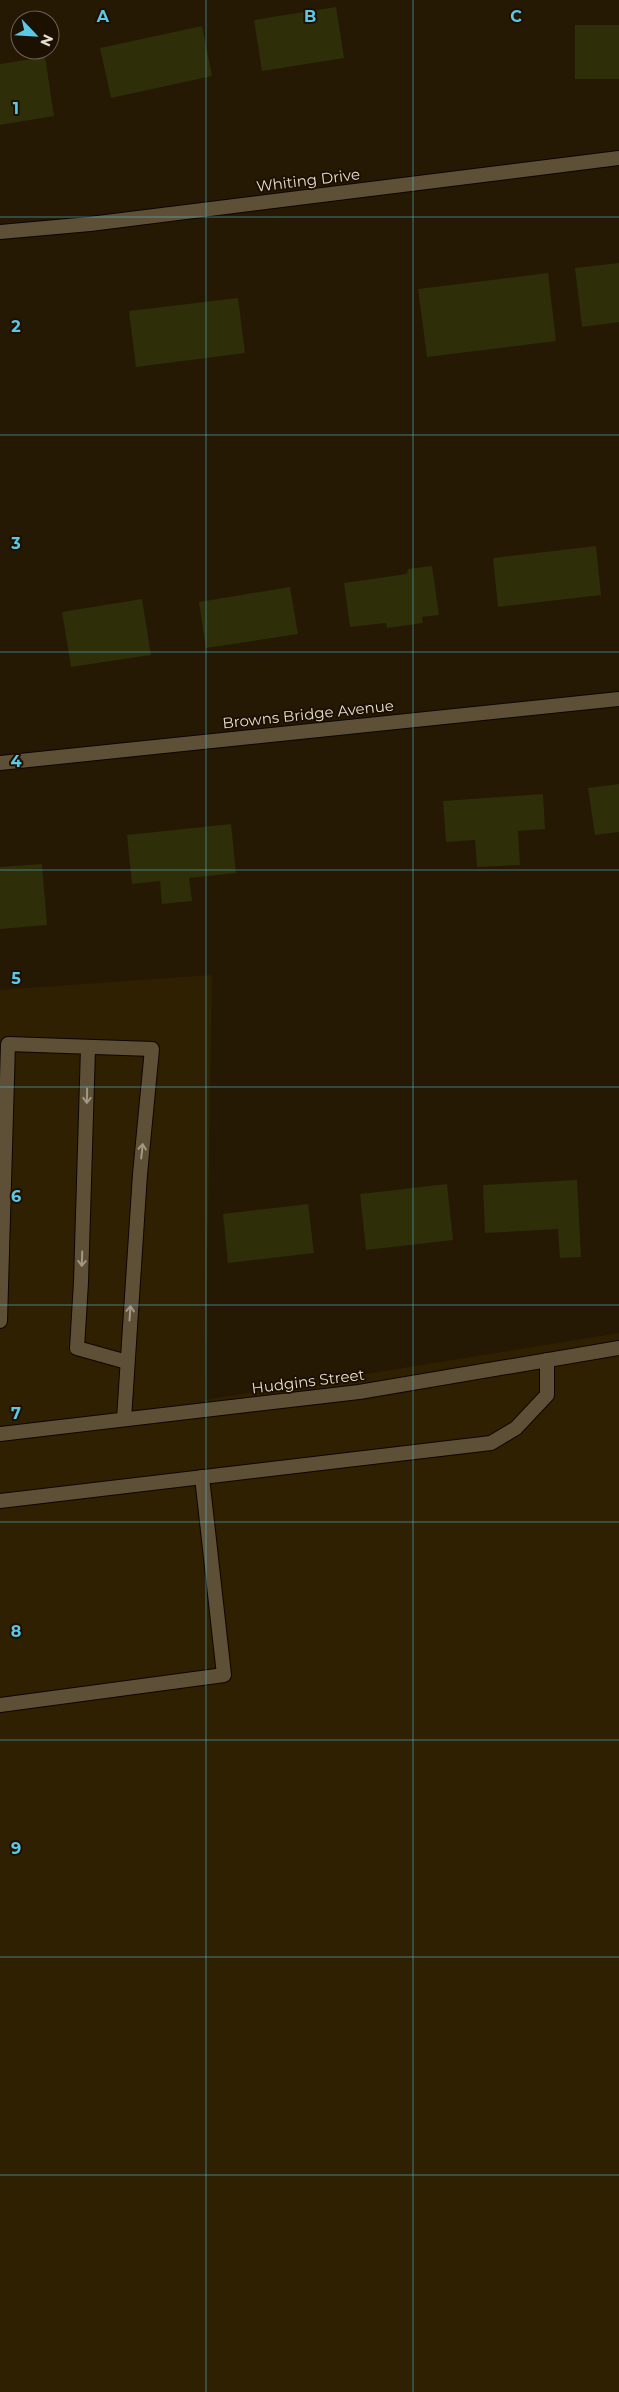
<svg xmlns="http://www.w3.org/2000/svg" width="619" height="2392" font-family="Montserrat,sans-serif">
<rect width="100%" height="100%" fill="#251903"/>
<path fill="#2f2001" d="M212,975L205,1400L619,1333V2392H0V990Z"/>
<g fill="#2e2e08">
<path d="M336,7L344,58L262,71L254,20Z"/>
<rect x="575" y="25" width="44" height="54"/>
<path d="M202,26L212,76L111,98L100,48Z"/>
<path d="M45,57L54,116L0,125V64Z"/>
<path d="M619,263V322L582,327L575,268Z"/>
<path d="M548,273L556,341L427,357L418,289Z"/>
<path d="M238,298L245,353L136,367L129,311Z"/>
<path d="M596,546L601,595L498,607L493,558Z"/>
<path d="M432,566L439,615L422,617L423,623L387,628L386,623L350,627L344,583L407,574L408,569Z"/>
<path d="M290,587L298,634L206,648L199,602Z"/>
<path d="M142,599L151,655L71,667L62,612Z"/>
<path d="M619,784V832L595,835L588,788Z"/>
<path d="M543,794L545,829L518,831L520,865L477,867L475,840L446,842L443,801Z"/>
<path d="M231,824L236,873L189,878L192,901L162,904L160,881L132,884L127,835Z"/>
<path d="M42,864L47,925L0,929V867Z"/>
<path d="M577,1180L581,1257L560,1258L558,1229L485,1233L483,1185Z"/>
<path d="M447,1184L453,1240L366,1250L360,1194Z"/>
<path d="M308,1204L314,1253L228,1263L223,1214Z"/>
</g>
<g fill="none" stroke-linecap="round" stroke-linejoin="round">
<g stroke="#0e0500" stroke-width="16">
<g id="service">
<path d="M88,1048L81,1282L77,1348L127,1362"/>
<path d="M0,1321L8,1044L152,1049L140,1174L124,1419"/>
<path d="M0,1501L491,1443L516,1428L547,1395V1360"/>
<path d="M0,1705L224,1675L202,1477"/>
</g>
</g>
<g stroke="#0e0500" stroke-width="16">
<g id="minor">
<path d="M0,232L90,224L619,158"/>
<path d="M0,763L619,699"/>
<path d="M0,1434L359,1392L619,1348"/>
</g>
</g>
<use href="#service" stroke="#5e5037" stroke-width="14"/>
<use href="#minor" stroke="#5e5037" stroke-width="14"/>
</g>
<defs><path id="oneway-shaft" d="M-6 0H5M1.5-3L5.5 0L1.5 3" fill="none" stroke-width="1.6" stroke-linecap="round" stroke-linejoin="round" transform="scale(1.25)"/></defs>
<g stroke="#a29784">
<use href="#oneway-shaft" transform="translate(87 1096) rotate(91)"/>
<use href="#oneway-shaft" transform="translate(142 1151) rotate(-84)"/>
<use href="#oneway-shaft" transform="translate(82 1259) rotate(92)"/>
<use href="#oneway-shaft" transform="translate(130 1313) rotate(-86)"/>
</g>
<path fill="none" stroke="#5dc7e8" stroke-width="1" stroke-opacity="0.55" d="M206,0V2392M413,0V2392M0,217H619M0,435H619M0,652H619M0,870H619M0,1087H619M0,1305H619M0,1522H619M0,1740H619M0,1957H619M0,2175H619"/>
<g text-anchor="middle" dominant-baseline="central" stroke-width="4" stroke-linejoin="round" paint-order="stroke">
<g font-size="15" fill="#e6ded0" stroke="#1c1000">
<text transform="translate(308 180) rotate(-7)">Whiting Drive</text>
<text transform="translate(308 714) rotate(-6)">Browns Bridge Avenue</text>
<text transform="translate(308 1381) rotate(-7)">Hudgins Street</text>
</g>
</g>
<g font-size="16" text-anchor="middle" font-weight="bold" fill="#5dc7e8" stroke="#1c1000" stroke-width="4" stroke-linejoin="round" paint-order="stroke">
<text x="103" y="22">A</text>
<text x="310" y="22">B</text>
<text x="516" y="22">C</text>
<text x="16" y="114">1</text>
<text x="16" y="332">2</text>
<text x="16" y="549">3</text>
<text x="16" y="767">4</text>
<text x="16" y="984">5</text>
<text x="16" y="1202">6</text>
<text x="16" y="1419">7</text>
<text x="16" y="1637">8</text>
<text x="16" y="1854">9</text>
</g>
<g transform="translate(35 35) rotate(115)"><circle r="24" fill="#1c1000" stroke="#6d6253"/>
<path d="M0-4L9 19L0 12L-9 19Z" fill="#5dc7e8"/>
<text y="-8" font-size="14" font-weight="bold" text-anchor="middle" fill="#e6ded0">N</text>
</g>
</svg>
